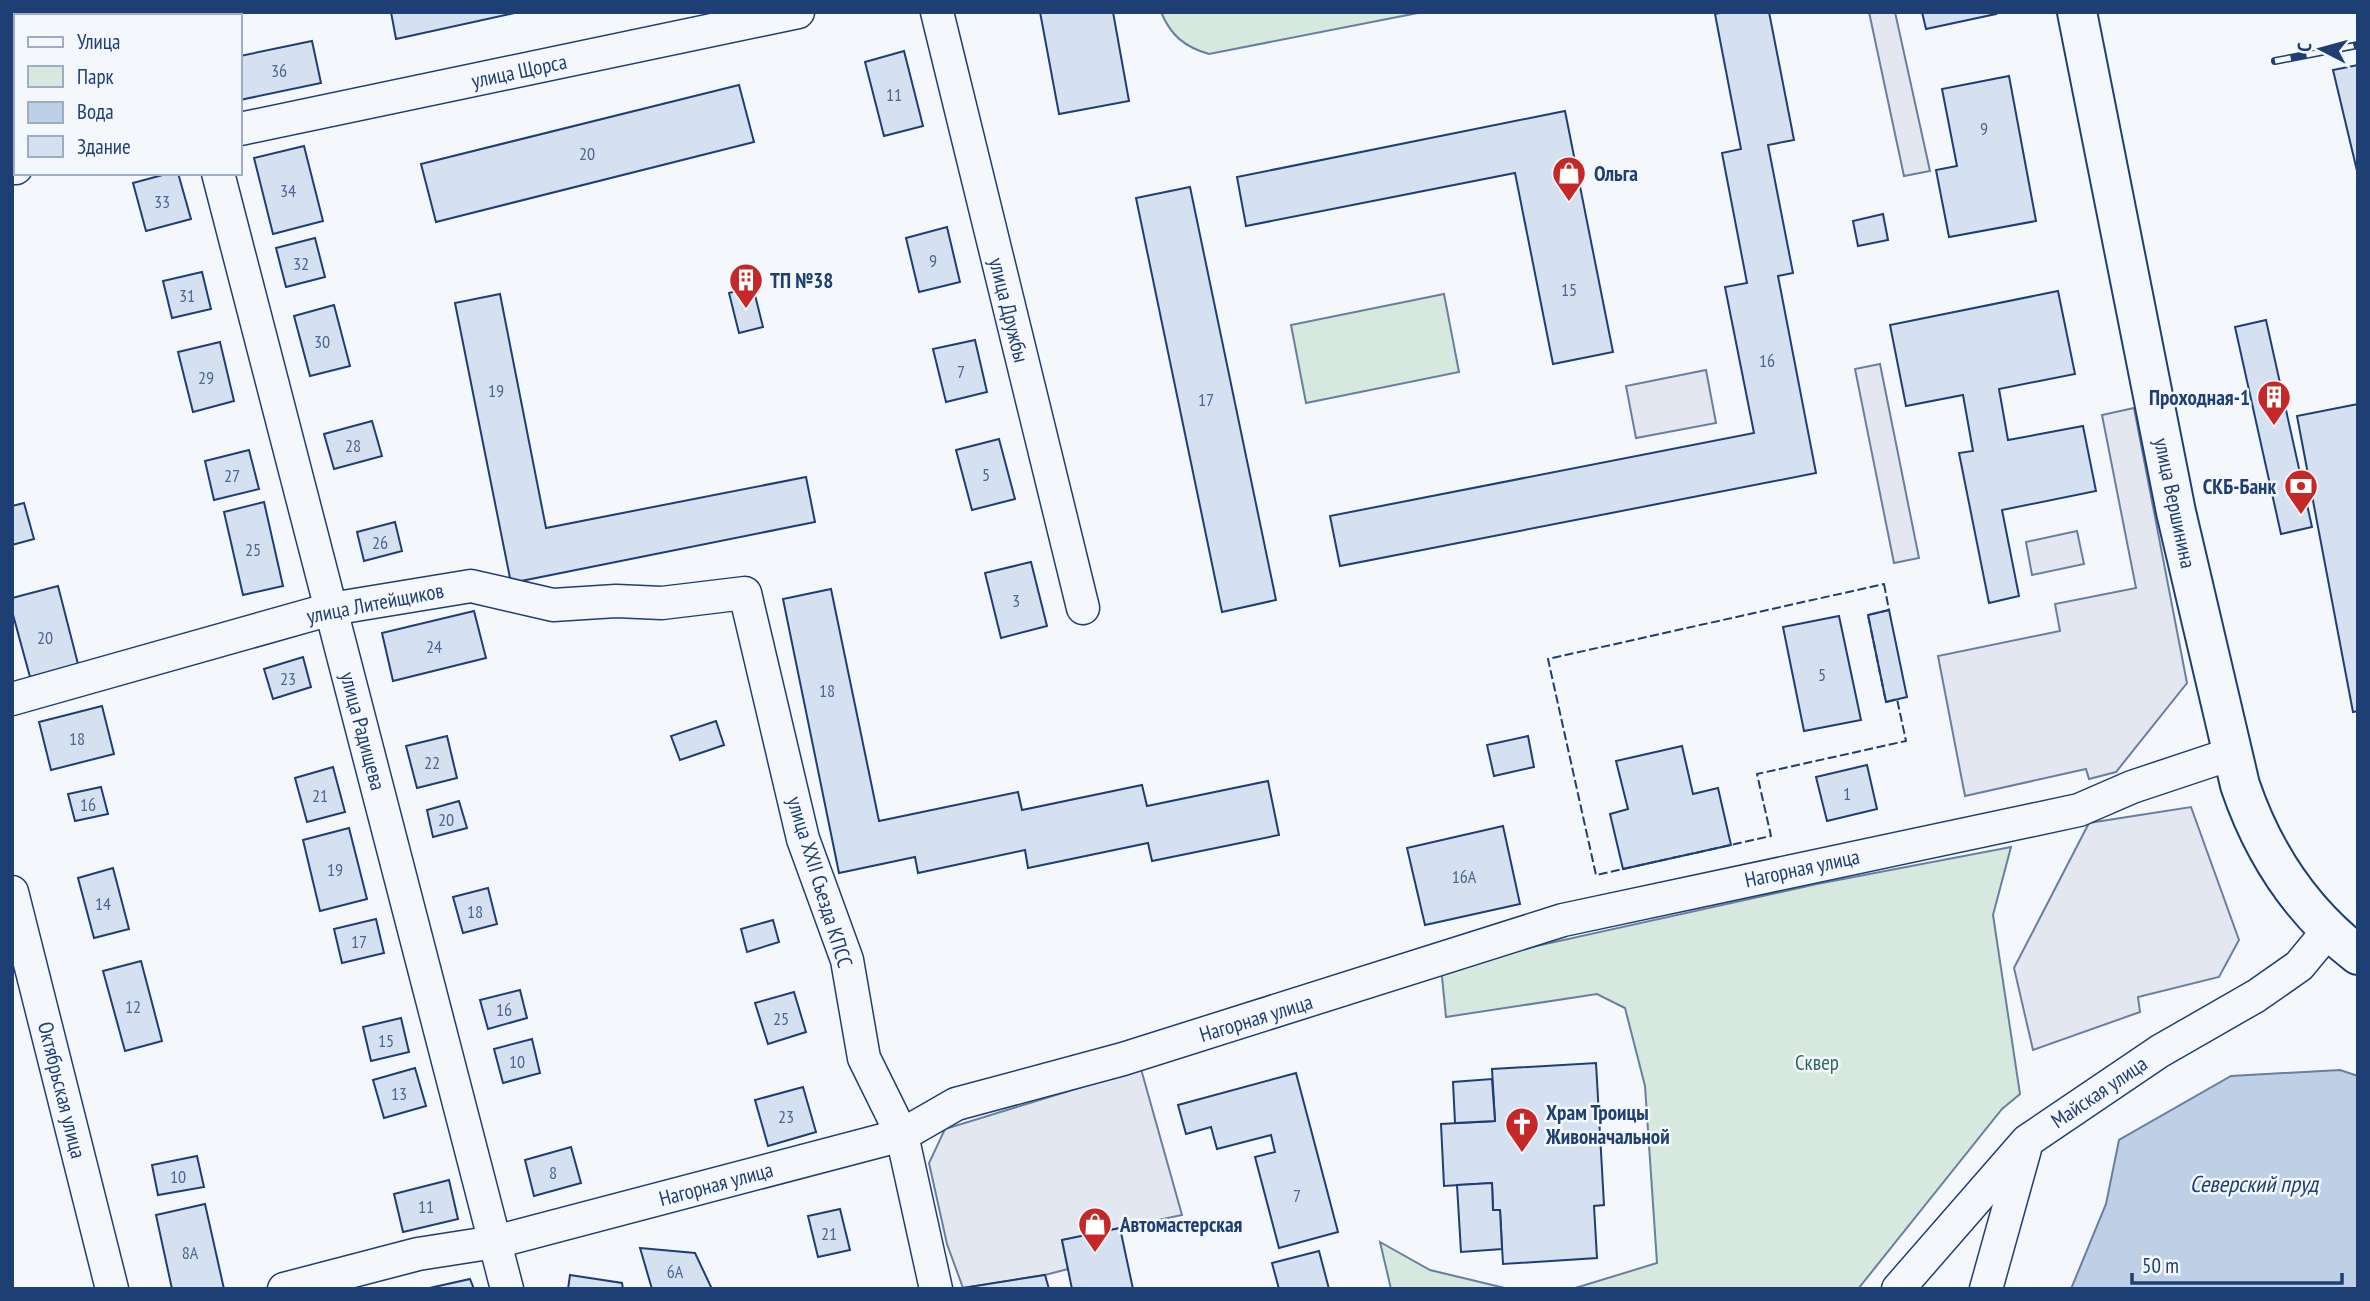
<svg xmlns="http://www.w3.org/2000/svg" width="2370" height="1301" font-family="'PT Sans Narrow',sans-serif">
<rect width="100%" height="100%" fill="#f4f7fb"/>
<g fill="#d7e8df" stroke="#687fa3" stroke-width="2">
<path d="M1161,12H1423L1209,54C1185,47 1171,36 1161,12Z"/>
<path d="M1444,294L1459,372L1306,403L1291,325Z"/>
<path d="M2011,847L1993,915L2020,1094L2002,1109L1858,1289H1572L1657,1263L1645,1086L1625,1008L1597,994L1446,1017L1441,967L1817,884Z"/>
<path d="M1380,1242L1430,1270L1509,1289H1391Z"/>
</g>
<g fill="#e3e8f0" stroke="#687fa3" stroke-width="2">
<path d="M1869,12H1895L1930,171L1904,176Z"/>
<path d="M1880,364L1919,558L1894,563L1855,369Z"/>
<path d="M1706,370L1716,423L1636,438L1626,386Z"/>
<path d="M2134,408L2187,683L2116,772L2089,779L2086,769L1965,796L1938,656L2060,631L2055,604L2136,588L2102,415Z"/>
<path d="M2077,531L2084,564L2032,575L2026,542Z"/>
<path d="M2191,807L2239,940L2219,977L2138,997L2140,1012L2033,1050L2014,968L2089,823Z"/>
<path d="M1141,1069L1182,1215L1062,1240L1068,1269L1045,1275L963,1288L947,1244L929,1163L945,1129Z"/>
</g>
<path fill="#bed0e5" stroke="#687fa3" stroke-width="2" d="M2340,1070L2358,1076V1289H2071L2106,1204L2119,1140L2231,1076Z"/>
<g fill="#d5e0f0" stroke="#1d3f73" stroke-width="2">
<path d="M92,12H135L136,16H93Z"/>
<path d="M391,12H519L396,39Z"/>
<path d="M1040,12H1113L1129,101L1059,114Z"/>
<path d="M1724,12H1769L1794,140L1768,145L1793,273L1778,276L1816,473L1340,566L1330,516L1754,433L1725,287L1747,283L1722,153L1741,149L1715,14Z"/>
<path d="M1922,12H1995L1996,14L1926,29Z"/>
<path d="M312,41L321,83L240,100V56Z"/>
<path d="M904,51L923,126L884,136L865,62Z"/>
<path d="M2358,65V175L2333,70Z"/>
<path d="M2009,76L2036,221L1949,237L1936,170L1957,166L1942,89Z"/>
<path d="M739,85L754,142L436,222L421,164Z"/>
<path d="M1565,111L1613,352L1553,364L1515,173L1246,226L1237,177Z"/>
<path d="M304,146L323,221L273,234L254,158Z"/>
<path d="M170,173H178L191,219L146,231L133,183Z"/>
<path d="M1190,187L1276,600L1222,612L1136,198Z"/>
<path d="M1883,214L1888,240L1858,246L1853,221Z"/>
<path d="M947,227L960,282L919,292L906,238Z"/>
<path d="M315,238L325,277L286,287L276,248Z"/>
<path d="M202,272L211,309L172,318L163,281Z"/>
<path d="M753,287L763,327L739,333L729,293Z"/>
<path d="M2058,291L2075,374L1999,389L2008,440L2083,426L2096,491L2002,510L2019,596L1989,603L1959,453L1973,451L1963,395L1906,406L1890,325Z"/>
<path d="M500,294L546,528L806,477L815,522L511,583L455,303Z"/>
<path d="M334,305L350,366L310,376L294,316Z"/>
<path d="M2266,320L2312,527L2281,534L2235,327Z"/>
<path d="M975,340L987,392L946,402L933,349Z"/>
<path d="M220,342L234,401L193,412L178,352Z"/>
<path d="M2358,404V711L2353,712L2297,416Z"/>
<path d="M372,421L382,456L334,469L324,434Z"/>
<path d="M999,439L1015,499L972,510L956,450Z"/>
<path d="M249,450L259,489L214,500L205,461Z"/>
<path d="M264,502L283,586L243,595L224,512Z"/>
<path d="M24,503L34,539L12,545V506Z"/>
<path d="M395,522L402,551L364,561L357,532Z"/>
<path d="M1031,562L1047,626L1001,638L985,573Z"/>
<path d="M58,586L78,664L30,677L12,611V598Z"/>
<path d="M831,589L879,821L1018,792L1022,810L1142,785L1147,806L1268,781L1279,835L1152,861L1148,843L1028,868L1025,850L918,873L915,857L839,873L783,599Z"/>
<path d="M1889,610L1907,697L1886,702L1868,615Z"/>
<path d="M474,611L486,658L393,681L382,633Z"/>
<path d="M1839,616L1861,720L1804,731L1783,627Z"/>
<path d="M303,657L311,687L273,699L264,669Z"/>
<path d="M102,706L114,754L51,770L39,722Z"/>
<path d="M716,721L724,745L680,760L671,736Z"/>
<path d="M447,736L457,778L417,788L406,746Z"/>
<path d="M1528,736L1534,767L1494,776L1487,745Z"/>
<path d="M1682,746L1693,794L1718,788L1731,845L1623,869L1610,814L1628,809L1616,761Z"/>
<path d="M1867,765L1877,809L1827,821L1816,777Z"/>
<path d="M333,767L345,812L307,822L295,778Z"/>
<path d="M101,787L108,814L75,821L68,794Z"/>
<path d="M459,801L467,828L433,837L427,810Z"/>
<path d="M1503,826L1520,904L1425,925L1407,848Z"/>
<path d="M349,828L367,899L320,911L303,840Z"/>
<path d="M113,868L129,929L94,938L78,878Z"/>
<path d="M488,888L497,924L463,933L453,897Z"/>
<path d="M376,919L384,953L342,963L334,929Z"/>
<path d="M773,920L779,942L747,952L741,929Z"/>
<path d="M141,961L162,1041L125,1051L103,971Z"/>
<path d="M520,990L527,1018L488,1029L480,1000Z"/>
<path d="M794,992L806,1032L768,1044L755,1003Z"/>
<path d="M401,1018L409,1052L371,1061L363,1027Z"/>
<path d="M532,1039L540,1073L503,1083L494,1049Z"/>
<path d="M1596,1063L1604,1205L1594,1206L1597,1258L1503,1264L1500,1210H1493L1492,1183L1444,1186L1441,1124L1495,1121L1492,1069Z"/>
<path d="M415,1068L426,1106L384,1118L373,1080Z"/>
<path d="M1296,1073L1338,1232L1279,1248L1255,1157L1275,1152L1271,1135L1217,1149L1211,1127L1186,1134L1178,1105Z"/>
<path d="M1492,1079L1495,1121L1455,1123L1453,1082Z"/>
<path d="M803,1087L816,1132L768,1146L755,1100Z"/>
<path d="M571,1147L581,1183L534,1196L525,1160Z"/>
<path d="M197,1156L204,1187L158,1195L152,1165Z"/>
<path d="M449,1180L458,1219L403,1232L394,1194Z"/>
<path d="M1492,1183L1493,1210H1500L1502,1249L1461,1252L1457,1185Z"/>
<path d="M205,1204L224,1289H172L156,1215Z"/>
<path d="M840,1209L850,1250L818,1257L808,1216Z"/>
<path d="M1120,1228L1133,1289H1072L1062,1240Z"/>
<path d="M640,1248L695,1253L712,1289H652Z"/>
<path d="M1319,1251L1329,1289H1279L1272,1263Z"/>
<path d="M570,1275L622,1283L623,1289H568Z"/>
<path d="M1045,1275L1049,1289L963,1288Z"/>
<path d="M470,1279L474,1289H425Z"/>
</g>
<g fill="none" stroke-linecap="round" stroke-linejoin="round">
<g stroke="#1d3f73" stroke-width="35">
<g id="minor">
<path d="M176,12L177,16"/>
<path d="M937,12L1083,608"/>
<path d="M240,129L798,12"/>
<path d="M12,168H16"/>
<path d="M218,173L507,1289"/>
<path d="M12,699L331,609L471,586L553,605L616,601L662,603L745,593L803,839L847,960L864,1058L902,1135L936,1289"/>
<path d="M12,892L112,1289"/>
<path d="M284,1289L418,1254L495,1242L902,1135L956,1104L1123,1059L1563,920L2079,810L2132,787L2231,754"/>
<path d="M1898,1289L2027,1141L2160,1051L2256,996L2299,966L2328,931"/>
<path d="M1986,1289L2025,1149"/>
</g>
</g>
<g stroke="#1d3f73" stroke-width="42">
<path id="major" d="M2077,12L2176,512L2240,785C2263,853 2301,911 2358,955"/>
</g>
<use href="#minor" stroke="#f4f7fb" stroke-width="32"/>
<use href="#major" stroke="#f4f7fb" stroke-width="38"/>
<g stroke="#1d3f73" stroke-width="8">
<path id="rail" d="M2275,61L2358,45"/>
</g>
<use href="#rail" stroke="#f4f7fb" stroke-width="5" stroke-dasharray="16" stroke-linecap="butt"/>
<path stroke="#1d3f73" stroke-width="2" stroke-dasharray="9 3.5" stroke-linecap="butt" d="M1884,584L1889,610L1868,615L1886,702L1897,699L1906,741L1757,774L1771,836L1596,875L1548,659Z"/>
</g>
<defs>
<g id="shop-pin" transform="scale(1.75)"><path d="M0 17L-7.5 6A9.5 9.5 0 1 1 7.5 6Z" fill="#c62828" stroke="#f4f7fb"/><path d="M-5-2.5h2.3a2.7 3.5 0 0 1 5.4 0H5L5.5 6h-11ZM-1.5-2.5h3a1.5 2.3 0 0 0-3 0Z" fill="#fff"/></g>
<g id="building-pin" transform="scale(1.75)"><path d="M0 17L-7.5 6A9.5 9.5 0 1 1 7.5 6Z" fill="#c62828" stroke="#f4f7fb"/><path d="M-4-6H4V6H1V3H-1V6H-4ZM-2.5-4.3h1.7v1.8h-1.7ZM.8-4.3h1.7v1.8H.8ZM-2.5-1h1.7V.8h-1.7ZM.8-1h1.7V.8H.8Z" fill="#fff"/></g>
<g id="bank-pin" transform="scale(1.75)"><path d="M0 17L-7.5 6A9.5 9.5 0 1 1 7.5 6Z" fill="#c62828" stroke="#f4f7fb"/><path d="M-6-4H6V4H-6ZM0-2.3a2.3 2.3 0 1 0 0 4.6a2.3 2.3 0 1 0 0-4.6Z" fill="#fff"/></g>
<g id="church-pin" transform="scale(1.75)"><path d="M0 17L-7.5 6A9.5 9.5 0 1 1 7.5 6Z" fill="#c62828" stroke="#f4f7fb"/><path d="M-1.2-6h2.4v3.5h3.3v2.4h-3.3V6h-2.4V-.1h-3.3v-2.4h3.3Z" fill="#fff"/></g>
</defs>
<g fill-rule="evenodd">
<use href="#shop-pin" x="1569" y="173"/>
<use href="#building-pin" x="746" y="280"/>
<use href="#building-pin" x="2274" y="397"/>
<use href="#bank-pin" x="2301" y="486"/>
<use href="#church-pin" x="1522" y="1124"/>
<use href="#shop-pin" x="1095" y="1224"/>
</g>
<g text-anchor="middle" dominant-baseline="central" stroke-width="5" stroke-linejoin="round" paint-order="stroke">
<g font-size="18" fill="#4b6792">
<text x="279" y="70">36</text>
<text x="894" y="94">11</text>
<text x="1984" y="128">9</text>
<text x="587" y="153">20</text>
<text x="288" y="190">34</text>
<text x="162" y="201">33</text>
<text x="933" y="260">9</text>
<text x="301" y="263">32</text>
<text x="1569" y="289">15</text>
<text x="187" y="295">31</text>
<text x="322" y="341">30</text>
<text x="1767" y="360">16</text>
<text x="961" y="371">7</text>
<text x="206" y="377">29</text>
<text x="496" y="390">19</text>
<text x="1206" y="399">17</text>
<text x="353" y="445">28</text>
<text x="986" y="474">5</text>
<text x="232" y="475">27</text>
<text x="380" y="542">26</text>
<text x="253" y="549">25</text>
<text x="1016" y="600">3</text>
<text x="45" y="637">20</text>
<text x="434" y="646">24</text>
<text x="1822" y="674">5</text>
<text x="288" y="678">23</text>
<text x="827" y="690">18</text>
<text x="77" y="738">18</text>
<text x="432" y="762">22</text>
<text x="1847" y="793">1</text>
<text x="320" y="795">21</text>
<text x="88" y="804">16</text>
<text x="446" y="819">20</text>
<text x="335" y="869">19</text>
<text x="1464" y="876">16А</text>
<text x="103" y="903">14</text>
<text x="475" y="911">18</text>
<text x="359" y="941">17</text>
<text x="133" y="1006">12</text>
<text x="504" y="1009">16</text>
<text x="781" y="1018">25</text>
<text x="386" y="1040">15</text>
<text x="517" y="1061">10</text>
<text x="399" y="1093">13</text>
<text x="786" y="1116">23</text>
<text x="553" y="1172">8</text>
<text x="178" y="1176">10</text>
<text x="1297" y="1195">7</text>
<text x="426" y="1206">11</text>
<text x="829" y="1233">21</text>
<text x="190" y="1252">8А</text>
<text x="675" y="1271">6А</text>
</g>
<g font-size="21" fill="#1d3f73" stroke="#f4f7fb">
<text transform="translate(519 71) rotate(-12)">улица Щорса</text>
<text transform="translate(1009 310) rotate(76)">улица Дружбы</text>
<text transform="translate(2175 503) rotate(78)">улица Вершинина</text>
<text transform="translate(375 603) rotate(-11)">улица Литейщиков</text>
<text transform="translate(363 731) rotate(75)">улица Радищева</text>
<text transform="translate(1802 868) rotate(-12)">Нагорная улица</text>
<text transform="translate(820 882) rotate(73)">улица XXII Съезда КПСС</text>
<text transform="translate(1256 1018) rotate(-17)">Нагорная улица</text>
<text transform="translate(62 1090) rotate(76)">Октябрьская улица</text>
<text transform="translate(2099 1092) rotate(-34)">Майская улица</text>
<text transform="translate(716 1184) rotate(-15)">Нагорная улица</text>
</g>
<g font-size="21" font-weight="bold" fill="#1d3f73" stroke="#f4f7fb" text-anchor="start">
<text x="1594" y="173">Ольга</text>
<text x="770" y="280">ТП №38</text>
<text x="2250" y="397" text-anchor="end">Проходная-1</text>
<text x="2276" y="486" text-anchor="end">СКБ-Банк</text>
<text x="1546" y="1112">Храм Троицы<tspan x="1546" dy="24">Живоначальной</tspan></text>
<text x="1120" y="1224">Автомастерская</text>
</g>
<g font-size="21" fill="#2c6c60" stroke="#f4f7fb">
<text x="1817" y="1062">Сквер</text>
</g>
<g font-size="23" font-style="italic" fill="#1d3f73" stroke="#f4f7fb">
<text x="2254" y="1183">Северский пруд</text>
</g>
</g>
<rect width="2370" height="1301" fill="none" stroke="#1d3f73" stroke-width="28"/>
<rect x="14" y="14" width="228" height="161" fill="#f4f7fb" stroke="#9eadc5" stroke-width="2"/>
<rect x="28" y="37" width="35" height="10" fill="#f4f7fb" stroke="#9eadc5" stroke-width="2"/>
<text x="77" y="49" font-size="21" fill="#1d3f73">Улица</text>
<rect x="28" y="66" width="35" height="21" fill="#d7e8df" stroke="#9eadc5" stroke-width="2"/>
<text x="77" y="84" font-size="21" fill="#1d3f73">Парк</text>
<rect x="28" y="102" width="35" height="21" fill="#bed0e5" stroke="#9eadc5" stroke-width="2"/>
<text x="77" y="119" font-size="21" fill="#1d3f73">Вода</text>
<rect x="28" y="136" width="35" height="21" fill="#d5e0f0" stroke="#9eadc5" stroke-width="2"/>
<text x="77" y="154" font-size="21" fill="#1d3f73">Здание</text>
<g transform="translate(2321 49) rotate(276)" stroke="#f4f7fb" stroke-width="5" paint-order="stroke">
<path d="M0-5L12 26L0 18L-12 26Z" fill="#1d3f73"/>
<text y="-10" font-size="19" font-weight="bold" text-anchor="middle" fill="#1d3f73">С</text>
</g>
<path d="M2132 1273v10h210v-10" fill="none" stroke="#1d3f73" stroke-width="3.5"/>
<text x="2142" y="1273" font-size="21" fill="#1d3f73" stroke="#f4f7fb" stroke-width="5" paint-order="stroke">50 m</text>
</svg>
